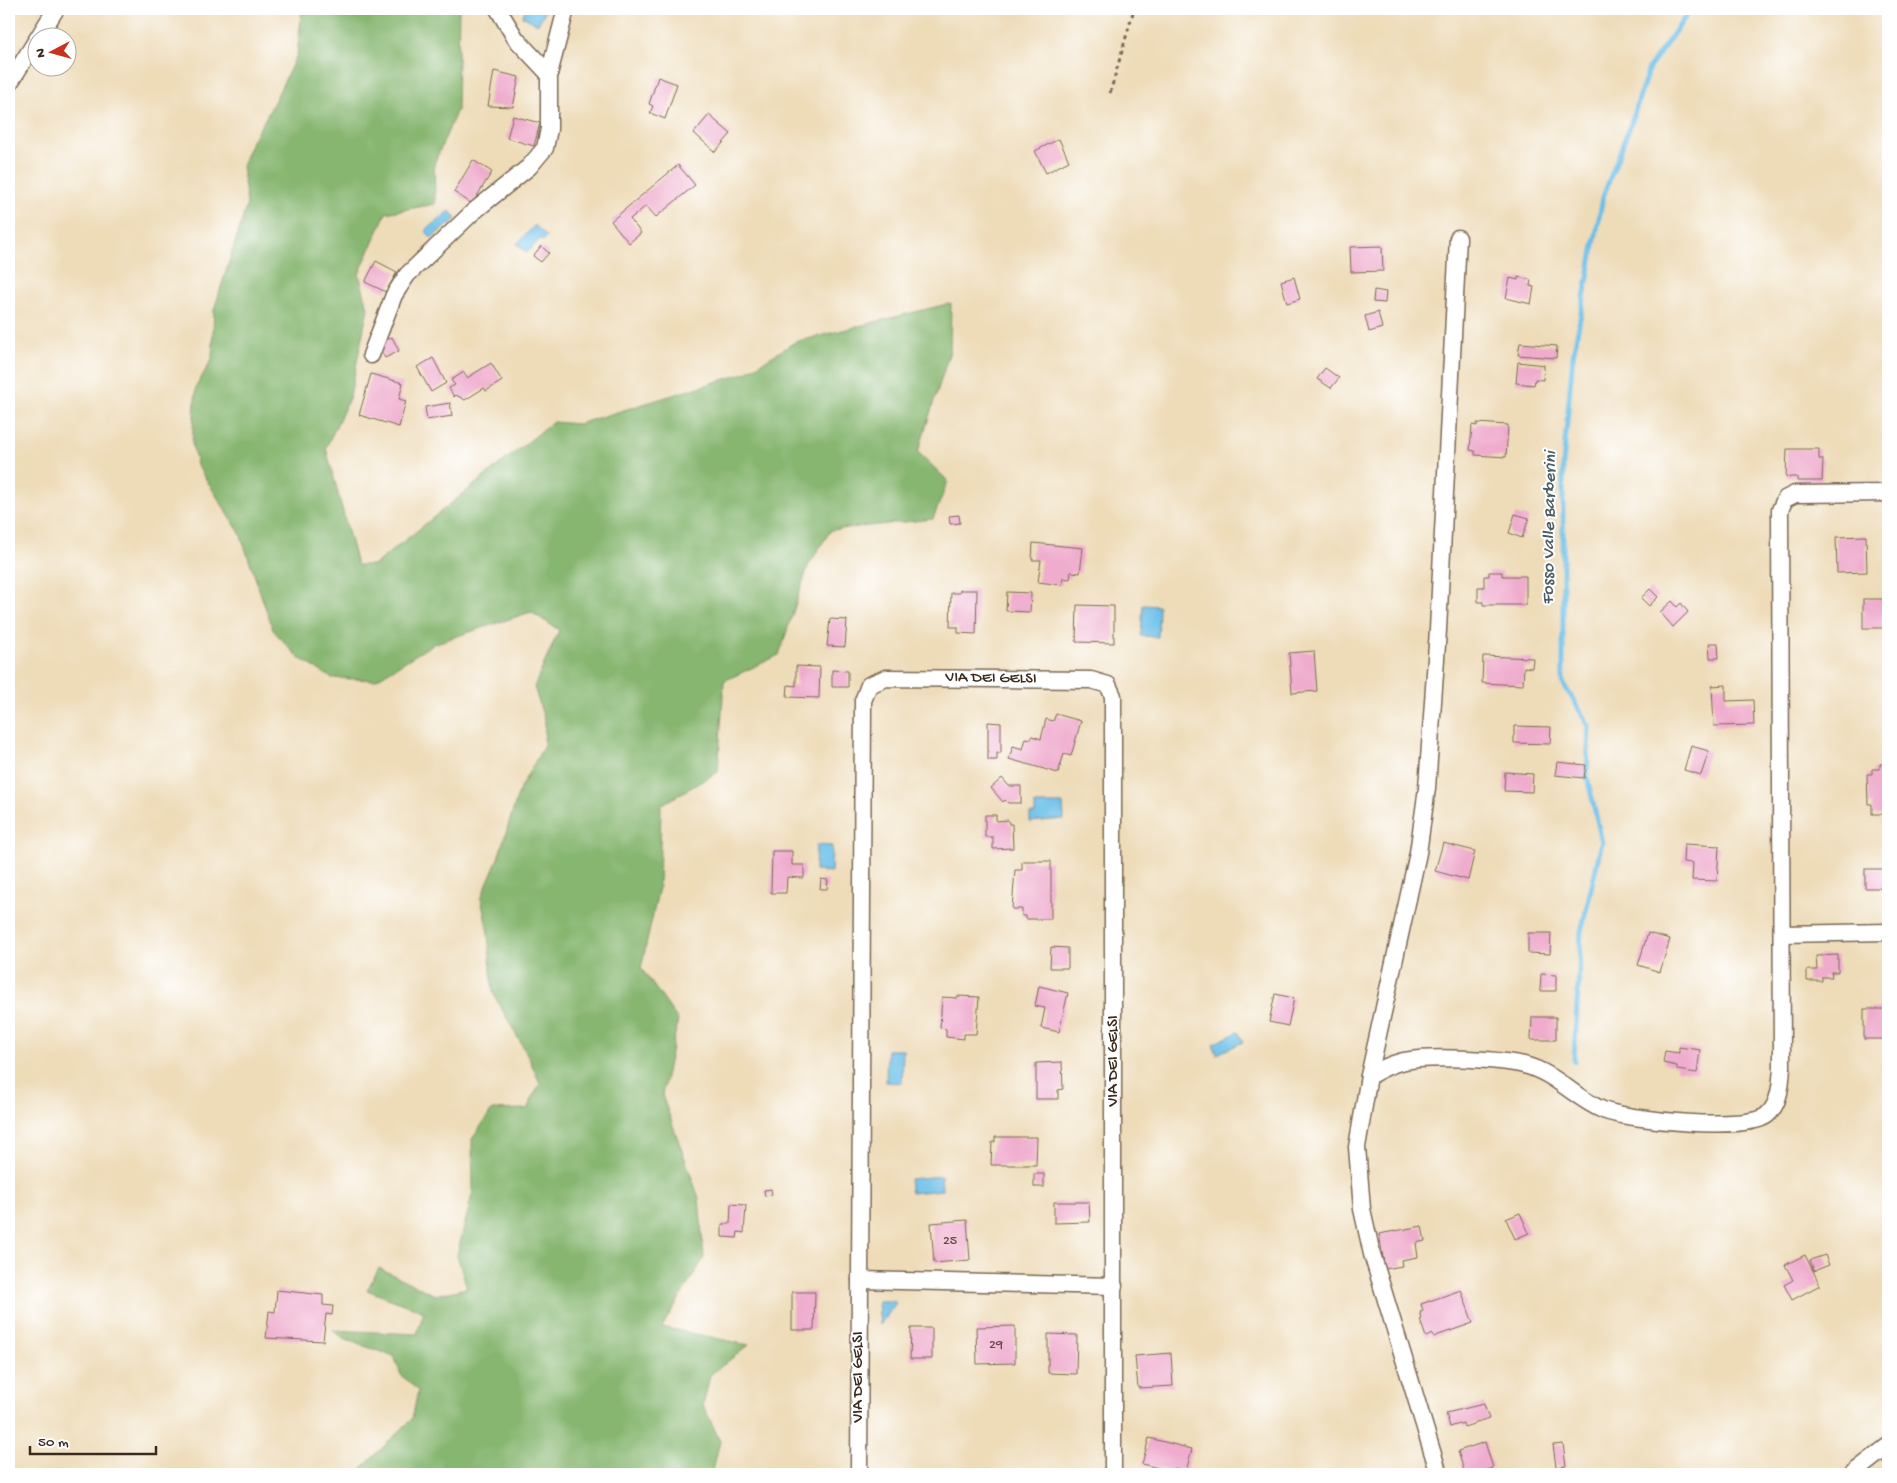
<svg xmlns="http://www.w3.org/2000/svg" width="1897" height="1483" font-family="'Gochi Hand',sans-serif">
<rect width="100%" height="100%" fill="#fff"/>
<filter id="ink" filterUnits="userSpaceOnUse"><feTurbulence type="fractalNoise" baseFrequency=".02" numOctaves="2"/><feDisplacementMap in="SourceGraphic" scale="10" xChannelSelector="R" yChannelSelector="G"/><feConvolveMatrix kernelMatrix="1 2 1 2 8 2 1 2 1" color-interpolation-filters="sRGB"/></filter>
<filter id="wash" filterUnits="userSpaceOnUse"><feTurbulence type="fractalNoise" baseFrequency=".0096" numOctaves="4" result="noise"/><feDisplacementMap in="SourceGraphic" scale="20" xChannelSelector="R" yChannelSelector="G"/><feGaussianBlur stdDeviation="1.12" result="paint"/><feColorMatrix in="noise" values="0 0 0 0 0 0 0 0 0 0 0 0 0 0 0 0 0 1.4 0 .05"/><feComposite in="paint" operator="in"/></filter>
<g filter="url(#wash)">
<rect width="100%" height="100%" fill="#eedcb9"/>
<path fill="#86b670" stroke="#607047" d="M302,9H459L457,110L434,164L435,204L386,213L359,274L368,308L350,396L326,448L357,565H374L553,422L578,424L745,373L795,342L951,303L950,351L918,452L948,481L933,519L831,530L808,566L779,655L724,681L718,772L661,805L659,887L641,968L678,1020L662,1095L699,1198L704,1258L662,1327L749,1345L710,1375L703,1405L720,1441L712,1474H356L412,1419L418,1391L401,1375L394,1356L346,1340L333,1330L417,1334L424,1312L367,1290L379,1268L435,1295L467,1288L457,1255L473,1191L472,1139L492,1110L527,1109L540,1083L528,1056L493,993L488,933L481,898L498,858L520,788L544,746L545,722L534,687L559,630L531,612L433,644L375,680L332,678L299,658L273,630L240,533L197,465L192,443L196,387L212,359L214,310L247,204L242,166L252,141L268,114L297,55Z"/>
<g fill="#6cbfe8" stroke="#547483">
<path d="M526,9H546L538,24L522,16Z"/>
<path d="M450,211L456,219L431,238L425,230Z"/>
<path d="M535,225L547,237L543,241L540,239L527,253L517,244Z"/>
<path d="M1143,605L1159,606L1158,637L1141,636Z"/>
<path d="M1035,804H1063L1064,819L1030,822V814H1035Z"/>
<path d="M816,845L832,846L831,872L815,871Z"/>
<path d="M1238,1032L1243,1042L1217,1054L1213,1044Z"/>
<path d="M887,1050H903L902,1083L886,1082Z"/>
<path d="M941,1176L942,1190L911,1193L909,1179Z"/>
<path d="M878,1301H894L896,1303L880,1325Z"/>
</g>
<g fill="none" stroke-linecap="round" stroke-linejoin="round">
<path stroke="#6cbfe8" stroke-width="5" d="M1574,1061L1581,932L1602,842L1587,776L1589,726L1563,683V464L1573,356L1603,197L1632,120L1649,68L1691,9"/>
</g>
<g id="blocks">
<g fill="#efaccd">
<path d="M494,71L519,77L513,107L488,106Z"/>
<path d="M658,77L677,84L665,119L650,113L653,106L649,104Z"/>
<path d="M709,115L731,134L715,152L694,133Z"/>
<path d="M513,116L540,123L534,146L507,138Z"/>
<path d="M1059,139L1069,161L1046,173L1035,151Z"/>
<path d="M473,160L492,172L472,204L454,192Z"/>
<path d="M678,165L695,185L656,217L646,206L630,219L641,233L629,243L611,221Z"/>
<path d="M541,246L549,253L541,262L533,256Z"/>
<path d="M1382,246L1383,271L1351,272L1350,247Z"/>
<path d="M376,261L397,272L386,292L365,282Z"/>
<path d="M1294,277L1300,299L1287,303L1281,281Z"/>
<path d="M1518,277L1531,280L1530,286L1534,287L1531,304L1506,298L1510,278L1518,280Z"/>
<path d="M1374,290L1386,292L1385,303L1373,302Z"/>
<path d="M1378,312L1382,328L1369,332L1365,316Z"/>
<path d="M392,337L399,351L385,358L378,345Z"/>
<path d="M1520,343L1557,346L1556,358L1518,355Z"/>
<path d="M433,358L446,383L431,392L417,367Z"/>
<path d="M1518,362L1544,365L1543,380L1535,379L1534,385L1516,383Z"/>
<path d="M491,363L502,381L486,391L484,388L465,400L456,395L454,397L449,388L455,385L451,380L464,372L467,378Z"/>
<path d="M1325,368L1339,378L1331,388L1317,379Z"/>
<path d="M371,374L403,383L399,399L406,401L399,427L359,415Z"/>
<path d="M450,403L452,416L427,420L425,407Z"/>
<path d="M1477,423L1508,425L1506,457L1475,455V451L1470,450L1472,425L1477,426Z"/>
<path d="M1787,449H1819V459H1823L1822,481H1797V477H1786Z"/>
<path d="M1515,514L1529,518L1522,538L1509,533Z"/>
<path d="M959,515L960,523L950,524L949,516Z"/>
<path d="M1866,536L1867,572L1837,573L1836,537Z"/>
<path d="M1033,543L1083,548L1080,573L1071,572L1070,579L1063,578L1062,585L1038,582L1041,560H1032Z"/>
<path d="M1489,572H1502V576H1526V605H1483V602H1478V587H1484V576H1489Z"/>
<path d="M1650,589L1658,597L1649,606L1641,598Z"/>
<path d="M960,590H977L976,634L958,633V627H950L951,593H960Z"/>
<path d="M1007,592L1031,593L1030,612L1006,611Z"/>
<rect x="1863" y="599" width="25" height="29"/>
<path d="M1672,601L1677,607L1681,603L1688,612L1673,627L1660,612Z"/>
<path d="M1077,605L1114,606V643L1076,642Z"/>
<path d="M830,619L847,620L845,647L827,646Z"/>
<path d="M1709,643H1718L1719,658H1710Z"/>
<path d="M1314,651L1317,691L1292,693L1289,653Z"/>
<path d="M1483,656L1533,658L1532,668L1524,667L1523,685L1482,683Z"/>
<path d="M796,666L820,667L819,698L787,697L788,685L796,686Z"/>
<path d="M832,670L848,671V687H832Z"/>
<path d="M1726,685V701L1753,700L1754,725L1714,726L1712,686Z"/>
<path d="M1056,714L1081,721L1071,756L1064,754L1058,773L1009,759L1013,746L1023,749L1026,738L1031,739L1032,736L1041,739L1046,719L1053,721Z"/>
<path d="M988,722L1001,723V753H997V760H988Z"/>
<path d="M1514,726L1551,727L1550,744L1514,743Z"/>
<path d="M1691,746L1709,751L1701,775L1684,770Z"/>
<path d="M1557,762L1586,765L1584,778L1555,775Z"/>
<path d="M1880,764H1888V814H1872V804H1868L1867,774H1872V769H1880Z"/>
<path d="M1505,772L1533,774L1532,792L1504,791Z"/>
<path d="M1002,778L1009,786H1021V803H1008L1005,800L1003,802L991,788Z"/>
<path d="M985,815H996V821L1008,820L1009,824H1012L1013,848L993,849V837H985Z"/>
<path d="M1443,843L1475,851L1468,880L1435,871Z"/>
<path d="M1684,844L1719,846L1717,881L1692,880L1693,863L1683,862Z"/>
<path d="M772,851H792V865H804V878L787,877L786,893H771Z"/>
<path d="M1022,861H1051V919H1026V916H1022V909H1012L1015,870H1022Z"/>
<rect x="1865" y="869" width="23" height="19"/>
<path d="M821,879L828,880L827,889H820Z"/>
<path d="M1528,933H1551L1550,954L1528,953Z"/>
<path d="M1648,933L1670,939L1660,972L1638,965Z"/>
<path d="M1051,947L1068,948V968H1050Z"/>
<path d="M1838,955V972H1831L1832,977H1822V981H1807V970H1817L1816,956Z"/>
<path d="M1541,974L1556,975V991H1540Z"/>
<path d="M1039,986L1068,993L1059,1032L1041,1028L1045,1008L1035,1006Z"/>
<path d="M1275,994L1294,998L1288,1026L1269,1022Z"/>
<path d="M957,996L979,997L976,1034H964V1039L946,1037V1029L940,1028L942,997L957,998Z"/>
<rect x="1864" y="1009" width="24" height="30"/>
<path d="M1532,1017H1556V1040H1531Z"/>
<path d="M1679,1047L1700,1050L1697,1073L1677,1070V1066L1663,1063L1665,1051L1679,1053Z"/>
<path d="M1062,1062L1063,1089L1058,1090V1099H1036V1063Z"/>
<path d="M995,1137H1037L1036,1165H991L992,1142H995Z"/>
<rect x="1034" y="1174" width="10" height="13"/>
<path d="M771,1189L772,1195L765,1196L764,1190Z"/>
<path d="M1054,1202H1089L1090,1222L1054,1223Z"/>
<path d="M731,1204L746,1205L744,1233L738,1232L737,1238L722,1237V1224H730Z"/>
<path d="M1520,1213L1529,1233L1515,1239L1506,1219Z"/>
<path d="M967,1220L970,1260L934,1263L931,1223Z"/>
<path d="M1422,1226L1425,1241L1416,1243L1418,1257L1401,1260L1402,1266L1385,1269L1379,1234Z"/>
<path d="M1805,1255L1820,1285L1792,1300L1784,1285L1793,1280L1785,1265Z"/>
<path d="M1825,1255L1829,1265L1814,1271L1810,1260Z"/>
<path d="M277,1290L323,1295V1305L333,1306L332,1315L326,1314L323,1341L266,1338L269,1311L275,1312Z"/>
<path d="M1461,1290L1473,1323L1433,1337L1432,1334L1426,1337L1420,1320L1422,1319L1420,1312L1423,1311L1421,1304Z"/>
<path d="M792,1292H815L814,1330H792Z"/>
<path d="M1015,1326V1363L977,1364L976,1327Z"/>
<path d="M911,1328H932V1359H910Z"/>
<path d="M1048,1334L1077,1335L1076,1374L1048,1373Z"/>
<path d="M1171,1353L1173,1386L1138,1388L1135,1356Z"/>
<path d="M1484,1404L1489,1419L1464,1427L1463,1423L1450,1427L1446,1413Z"/>
<path d="M1149,1438L1192,1449L1186,1471L1175,1468L1174,1472L1142,1464Z"/>
<path d="M1485,1442L1493,1468L1474,1474H1465L1458,1451Z"/>
<path d="M1563,1444L1566,1466L1556,1467L1553,1445Z"/>
</g>
</g>
</g>
<g filter="url(#ink)">
<use href="#blocks" fill-opacity="0" stroke="#7a6854" stroke-width="1"/>
<g fill="none" stroke-linecap="round" stroke-linejoin="round">
<g stroke="#7a6854" stroke-width="19">
<g id="minor">
<path d="M498,9L516,39L549,74"/>
<path d="M9,84L56,9"/>
<path d="M371,355L394,295L407,275L473,212L529,167L545,148L549,129V74L566,9"/>
<path d="M1782,934L1888,932"/>
<path d="M1369,1076L1418,853L1427,788L1438,630L1458,238"/>
<path d="M860,1280L1114,1286"/>
<path d="M859,1474L863,701L869,685L886,678L1091,680L1108,685L1113,696V1474"/>
<path d="M1439,1474L1372,1254L1362,1209L1357,1147L1369,1076C1379,1070 1389,1065 1400,1062C1427,1055 1497,1059 1524,1065C1556,1073 1574,1098 1603,1110C1628,1120 1747,1132 1767,1115C1780,1104 1781,1083 1782,1066L1780,510L1785,499L1795,494L1888,493"/>
<path d="M1852,1474L1888,1446"/>
</g>
</g>
<path stroke="#7a6854" stroke-width="3" stroke-dasharray="4 4" stroke-linecap="butt" d="M1110,93L1134,9"/>
<use href="#minor" stroke="#fff" stroke-width="16"/>
</g>
</g>
<g text-anchor="middle" dominant-baseline="central" stroke-width="4" stroke-linejoin="round" paint-order="stroke">
<g font-size="14" fill="#684a4a">
<text x="950" y="1241">25</text>
<text x="996" y="1345">29</text>
</g>
<g font-size="16" fill="#3b2a1e" stroke="#fff">
<text transform="translate(991 679) rotate(1)">VIA DEI GELSI</text>
<text transform="translate(1114 1061) rotate(-90)">VIA DEI GELSI</text>
<text transform="translate(859 1377) rotate(-90)">VIA DEI GELSI</text>
</g>
<g font-size="18" font-style="italic" fill="#4c5e65" stroke="#fff">
<text transform="translate(1550 528) rotate(-89)">Fosso Valle Barberini</text>
</g>
</g>
<rect width="1897" height="1483" fill="none" stroke="#fff" stroke-width="30"/>
<g transform="translate(52 52) rotate(264)"><circle r="24" fill="#ffffff" stroke="#b1aaa5"/>
<path d="M0-4L9 19L0 12L-9 19Z" fill="#c8321e"/>
<text y="-8" font-size="14" font-weight="bold" text-anchor="middle" fill="#3b2a1e">N</text>
</g>
<path d="M30 1446v8h126v-8" fill="none" stroke="#3b2a1e" stroke-width="2.5"/>
<text x="38" y="1446" font-size="15" fill="#3b2a1e" stroke="#ffffff" stroke-width="4" paint-order="stroke">50 m</text>
</svg>
